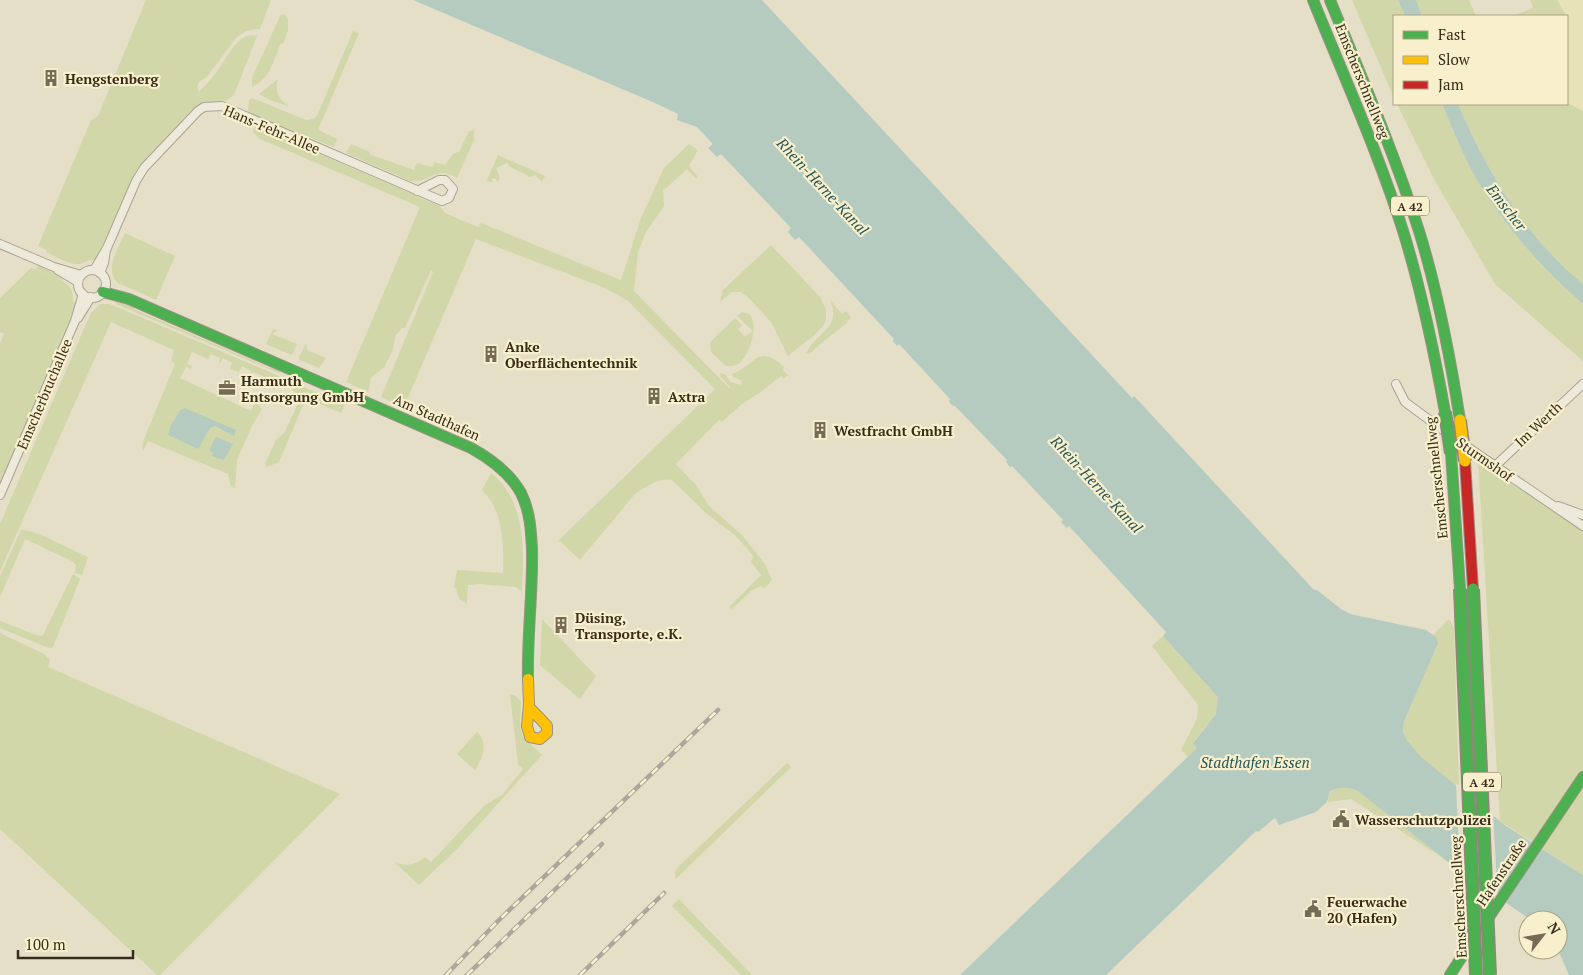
<svg xmlns="http://www.w3.org/2000/svg" width="1583" height="975" font-family="'PT Serif',serif">
<rect width="100%" height="100%" fill="#e5dfc8"/>
<path fill="#e7e2b7" d="M1557,0H1583V111L1567,103V17Z"/>
<g fill="#d1d7a9" fill-rule="evenodd">
<path d="M146,0H271L260,29L246,31L236,38L207,77L200,81L197,86L199,92C206,85 212,78 218,70C226,59 239,30 257,36L234,95L227,100L203,103L190,112L137,169L96,260C88,258 84,265 77,264C67,264 55,256 46,252L47,250L38,246L91,120L98,116Z"/>
<path d="M1352,0H1398L1405,16H1394V98Z"/>
<path d="M1416,0H1469L1476,16H1422Z"/>
<path d="M1530,0H1557L1567,17L1513,16L1533,8Z"/>
<path d="M281,14L285,15L288,20V30L283,44L281,43C273,61 271,78 252,87V78Z"/>
<path d="M353,31L359,33L318,130L337,139L334,147L252,115L248,111L249,100L252,98L306,120L313,119L317,116Z"/>
<path d="M278,79C274,91 279,100 289,106L272,101L259,94Z"/>
<path d="M1567,103L1583,111V284C1525,236 1487,172 1458,104Z"/>
<path d="M1397,104H1442C1453,129 1463,156 1477,180C1506,227 1541,267 1583,304V361L1495,284L1435,181Z"/>
<path d="M255,126L440,206L445,213L478,227L481,223L621,280L641,218L664,168L689,144L698,150L689,166L698,177L696,179L687,169L665,189H663L664,206L646,232L638,252L634,291L729,388L730,387L720,376V374L721,373L726,375L730,382L742,385L741,380L733,377L732,374C755,366 758,342 784,367L783,370L788,375L784,379L781,376L762,391L742,404L722,422L719,420L676,464L696,485L709,506L742,535L765,564L772,580L764,588L761,586L751,591L732,609L729,607L761,575L751,562L753,556L736,536L707,514L672,480C660,477 645,487 635,494L580,560L561,542L558,541L715,389L628,301L605,288L476,239L404,407L381,397L433,272L431,270L405,328H402L396,335L392,352L384,367L371,378L368,392L346,382L420,207L260,139L253,132Z"/>
<path d="M474,130V140L457,178C435,164 430,184 410,181L346,153L351,144L370,152V155L377,157L414,170L417,163L432,167L435,162L445,165L454,153L459,152L469,131Z"/>
<path d="M498,155L545,176L542,182L535,175L529,177C522,170 512,171 507,163L496,168L500,178L497,182L495,178L492,179V183L487,180Z"/>
<path d="M125,233L175,256L156,300L118,283C103,269 119,248 125,233Z"/>
<path d="M771,245L820,297L826,309V320L823,326L812,337L788,356L771,322L747,296L740,292H732L720,302L723,290Z"/>
<path d="M39,265L65,278L62,280L55,277C66,283 74,287 73,301L77,304L0,488V343L4,334L0,332V298L31,268L51,276L35,269Z"/>
<path d="M114,299L131,305L134,309L270,368L272,366L279,371L281,374L116,304Z"/>
<path d="M830,300L842,314L846,311L851,318C839,332 822,340 810,354L806,353C817,332 842,328 830,300Z"/>
<path d="M100,304H109L117,307L279,376V381L274,390L261,382L263,376L253,372L251,377H249L251,371L242,366L239,372L230,369L232,363L223,358L220,364L219,363L220,358L211,354L208,359L192,352L187,364L192,366L191,369L186,367L180,378L251,411L256,400L262,409L252,426L237,460L235,489L231,486L228,474L148,441L143,451L142,450L144,439L175,364L171,361L174,350L111,322L0,571V524L89,317L92,312ZM185,408L234,435L215,426L210,428L171,425L181,409Z"/>
<path d="M742,312L749,314C760,324 749,357 738,364C734,367 731,366 726,366L711,352L710,342L735,318L742,325L738,329L745,337L753,331L737,316Z"/>
<path d="M273,329L278,330L272,334L297,344L292,355L266,344Z"/>
<path d="M306,343L307,350L326,358L319,368L298,359Z"/>
<path d="M297,384L345,405L341,413L306,398L279,462L267,467L265,464L276,440L285,432L298,403L292,387Z"/>
<path d="M1478,460L1583,531V875L1500,821Z"/>
<path d="M491,473C527,500 525,557 521,598V591L516,587L480,584L468,585L467,603C460,602 457,595 456,588L454,587L457,570L503,573C504,551 503,526 494,506C491,500 486,495 482,490Z"/>
<path d="M21,530C33,528 74,551 88,557L82,575L74,573L76,565L72,561L25,539L0,597V576Z"/>
<path d="M73,574L80,579L53,647L50,648L46,647L0,628V621L39,636L43,635Z"/>
<path d="M542,619L596,676L580,699L540,665Z"/>
<path d="M1449,619L1454,628L1459,788C1441,774 1404,750 1403,726L1437,643L1433,635Z"/>
<path d="M0,633L44,654L50,660L48,667L340,794L160,975H157L0,829Z"/>
<path d="M1163,636L1219,697L1216,714L1193,742L1198,747L1188,757L1181,750L1197,719L1198,705L1152,646Z"/>
<path d="M510,694L516,696L521,702L520,720L522,736L542,755L456,850L419,885L394,862C406,867 415,865 425,857L431,862L485,805L502,795L523,769L518,764Z"/>
<path d="M477,732C489,744 483,757 475,770L457,754Z"/>
<path d="M787,763L791,767L676,879L675,872L678,867Z"/>
<path d="M1339,788H1349L1358,791L1367,796L1388,815L1446,860L1351,799L1328,802L1330,791Z"/>
<path d="M679,899L752,975H741L672,906Z"/>
</g>
<g fill="#b5cbc0">
<path d="M413,0H762L1132,398L1134,396L1314,590H1317L1341,609L1350,614L1426,630L1436,637L1438,643L1404,722L1403,731L1407,740L1421,757L1506,826L1583,875V975H1569L1558,950V920H1531L1457,869L1358,791L1349,788H1339L1330,791L1327,802L1316,812L1279,825L1275,818L1258,832L1256,831L1106,975H960L1197,748L1193,743L1216,714L1218,697L1163,636L1166,632L1069,526L1067,528L1061,522L1063,520L1012,466L1010,467L1006,462L1007,460L955,406H953L949,402L950,399L899,344L897,346L893,341L894,339L799,237L795,240L788,232L791,228L721,154L717,157L708,148L712,145V143L697,127L677,120L678,114L655,103Z"/>
<path d="M1398,0H1416L1422,16H1405Z"/>
<path d="M1442,104H1458C1487,172 1525,236 1583,284V304C1541,268 1506,227 1477,180C1463,156 1453,129 1442,104Z"/>
<path d="M185,408L236,430L234,436L215,426L210,428L198,449L168,435L171,425L181,409Z"/>
<path d="M216,437L233,444L224,460L212,456L213,453L209,450Z"/>
</g>
<path fill="#e5dfc8" d="M1456,783L1493,813L1498,900L1460,874Z"/>
<g fill="none" stroke-linecap="round" stroke-linejoin="round">
<g stroke="#a9a392" stroke-width="10">
<g id="street">
<path d="M0,244L54,267L81,275"/>
<path d="M58,270L78,282"/>
<path d="M94,270L107,248L136,181L144,168L198,111L204,107L222,106L442,201L449,198L453,189L445,180H439L417,191"/>
<circle cx="92" cy="284" r="14"/>
<path d="M100,273L104,263L106,250"/>
<path d="M78,318L91,297"/>
<path d="M1396,384L1405,402L1447,433"/>
<path d="M1463,444L1583,526"/>
<path d="M1495,466L1583,384"/>
<path d="M0,495L75,321L83,294"/>
<path d="M1558,506L1583,515"/>
</g>
</g>
<g stroke="#999382" stroke-width="12">
<g id="fast">
<path d="M1313,0C1344,77 1379,154 1404,234C1422,293 1434,351 1445,412"/>
<path d="M1330,0C1361,76 1394,152 1419,231C1438,292 1450,356 1460,420"/>
<path d="M103,292L129,299L471,448C491,459 510,473 521,493C530,511 531,530 532,549C533,592 527,636 528,679"/>
<path d="M1451,453L1460,589"/>
<path d="M1487,920L1583,777"/>
<path d="M1450,975L1474,938"/>
</g>
</g>
<g stroke="#999382" stroke-width="12">
<path id="slow" d="M528,679L529,704L527,726L530,737L540,739L547,733V726L529,707"/>
</g>
<g stroke="#999382" stroke-width="12">
<path id="jam" d="M1465,461L1473,589"/>
</g>
<use href="#street" stroke="#ede9db" stroke-width="8"/>
<use href="#fast" stroke="#4caf50" stroke-width="10"/>
<use href="#slow" stroke="#ffc107" stroke-width="10"/>
<use href="#jam" stroke="#c62828" stroke-width="10"/>
<g stroke="#aba79c" stroke-width="4.5">
<g id="rail">
<path d="M446,975L499,920L718,710"/>
<path d="M467,975L602,844"/>
<path d="M580,975L664,893"/>
</g>
</g>
<use href="#rail" stroke="#f8f0cc" stroke-width="2.5" stroke-dasharray="8" stroke-linecap="butt"/>
<g stroke="#8f8879" stroke-width="14" stroke-linecap="butt">
<g id="fast-bridge">
<path d="M1445,412L1451,453"/>
<path d="M1460,589L1476,975"/>
<path d="M1473,589L1490,975"/>
</g>
</g>
<g stroke="#8f8879" stroke-width="14" stroke-linecap="butt">
<path id="slow-bridge" d="M1460,420L1465,461"/>
</g>
<use href="#fast-bridge" stroke="#4caf50" stroke-width="11"/>
<use href="#slow-bridge" stroke="#ffc107" stroke-width="11"/>
</g>
<defs>
<g id="building-bare" transform="scale(1.35)"><path d="M-4-6H4V6H1V3H-1V6H-4ZM-2.5-4.3h1.7v1.8h-1.7ZM.8-4.3h1.7v1.8H.8ZM-2.5-1h1.7V.8h-1.7ZM.8-1h1.7V.8H.8Z" fill="#756b57" stroke="#f8f0cc" stroke-width="2.5" paint-order="stroke"/></g>
<g id="office-bare" transform="scale(1.35)"><path d="M-6-3h4V-5.5h4V-3h4V5H-6ZM-1-4.5V-3h2v-1.5ZM-6 0V1H6V0Z" fill="#756b57" stroke="#f8f0cc" stroke-width="2.5" paint-order="stroke"/></g>
<g id="civic-bare" transform="scale(1.35)"><path d="M-.6-6.5H3V-4.5H.6V-3L4-1V1h2V6H-6V1h2V-1L-.6-3ZM-1.2 2.5V6h2.4V2.5Z" fill="#756b57" stroke="#f8f0cc" stroke-width="2.5" paint-order="stroke"/></g>
</defs>
<g fill-rule="evenodd">
<use href="#building-bare" x="51" y="78"/>
<use href="#building-bare" x="491" y="354"/>
<use href="#office-bare" x="227" y="388"/>
<use href="#building-bare" x="654" y="396"/>
<use href="#building-bare" x="820" y="430"/>
<use href="#building-bare" x="561" y="625"/>
<use href="#civic-bare" x="1341" y="819"/>
<use href="#civic-bare" x="1313" y="909"/>
</g>
<g text-anchor="middle" dominant-baseline="central" stroke-width="4.5" stroke-linejoin="round" paint-order="stroke">
<g fill="#f8f0cc" stroke="#72674f" stroke-width="1">
<rect x="1391" y="196.5" width="38" height="19" rx="4"/>
<rect x="1463" y="772.5" width="38" height="19" rx="4"/>
</g>
<g font-size="12" font-weight="bold" fill="#382c1a">
<text x="1410" y="206">A 42</text>
<text x="1482" y="782">A 42</text>
</g>
<g font-size="14" font-weight="bold" fill="#382c1a" stroke="#f8f0cc" text-anchor="start">
<text x="65" y="78">Hengstenberg</text>
<text x="505" y="346">Anke<tspan x="505" dy="16">Oberflächentechnik</tspan></text>
<text x="241" y="380">Harmuth<tspan x="241" dy="16">Entsorgung GmbH</tspan></text>
<text x="668" y="396">Axtra</text>
<text x="834" y="430">Westfracht GmbH</text>
<text x="575" y="617">Düsing,<tspan x="575" dy="16">Transporte, e.K.</tspan></text>
<text x="1355" y="819">Wasserschutzpolizei</text>
<text x="1327" y="901">Feuerwache<tspan x="1327" dy="16">20 (Hafen)</tspan></text>
</g>
<g font-size="14" fill="#382c1a" stroke="#f8f0cc">
<text transform="translate(1363 81) rotate(68)">Emscherschnellweg</text>
<text transform="translate(272 129) rotate(23)">Hans-Fehr-Allee</text>
<text transform="translate(44 394) rotate(-67)">Emscherbruchallee</text>
<text transform="translate(437 417) rotate(24)">Am Stadthafen</text>
<text transform="translate(1538 424) rotate(-43)">Im Werth</text>
<text transform="translate(1485 459) rotate(35)">Sturmshof</text>
<text transform="translate(1436 478) rotate(-96)">Emscherschnellweg</text>
<text transform="translate(1501 872) rotate(-56)">Hafenstraße</text>
<text transform="translate(1458 897) rotate(-93)">Emscherschnellweg</text>
</g>
<g font-size="15" font-style="italic" fill="#285759" stroke="#f8f0cc">
<text transform="translate(823 186) rotate(47)">Rhein-Herne-Kanal</text>
<text transform="translate(1507 207) rotate(52)">Emscher</text>
<text transform="translate(1097 484) rotate(47)">Rhein-Herne-Kanal</text>
<text x="1255" y="762">Stadthafen Essen</text>
</g>
</g>
<rect x="1393" y="15" width="175" height="90" fill="#f8f0cc" stroke="#aba285"/>
<rect x="1403" y="31" width="25" height="8" fill="#4caf50" stroke="#aba285"/>
<text x="1438" y="40" font-size="15" fill="#382c1a">Fast</text>
<rect x="1403" y="56" width="25" height="8" fill="#ffc107" stroke="#aba285"/>
<text x="1438" y="65" font-size="15" fill="#382c1a">Slow</text>
<rect x="1403" y="81" width="25" height="8" fill="#c62828" stroke="#aba285"/>
<text x="1438" y="90" font-size="15" fill="#382c1a">Jam</text>
<g transform="translate(1543 935) rotate(59)"><circle r="24" fill="#f8f0cc" stroke="#aba285"/>
<path d="M0-4L9 19L0 12L-9 19Z" fill="#756b57"/>
<text y="-8" font-size="14" font-weight="bold" text-anchor="middle" fill="#382c1a">N</text>
</g>
<path d="M18 950v8h115v-8" fill="none" stroke="#382c1a" stroke-width="2.5"/>
<text x="25" y="950" font-size="15" fill="#382c1a" stroke="#f8f0cc" stroke-width="4" paint-order="stroke">100 m</text>
</svg>
